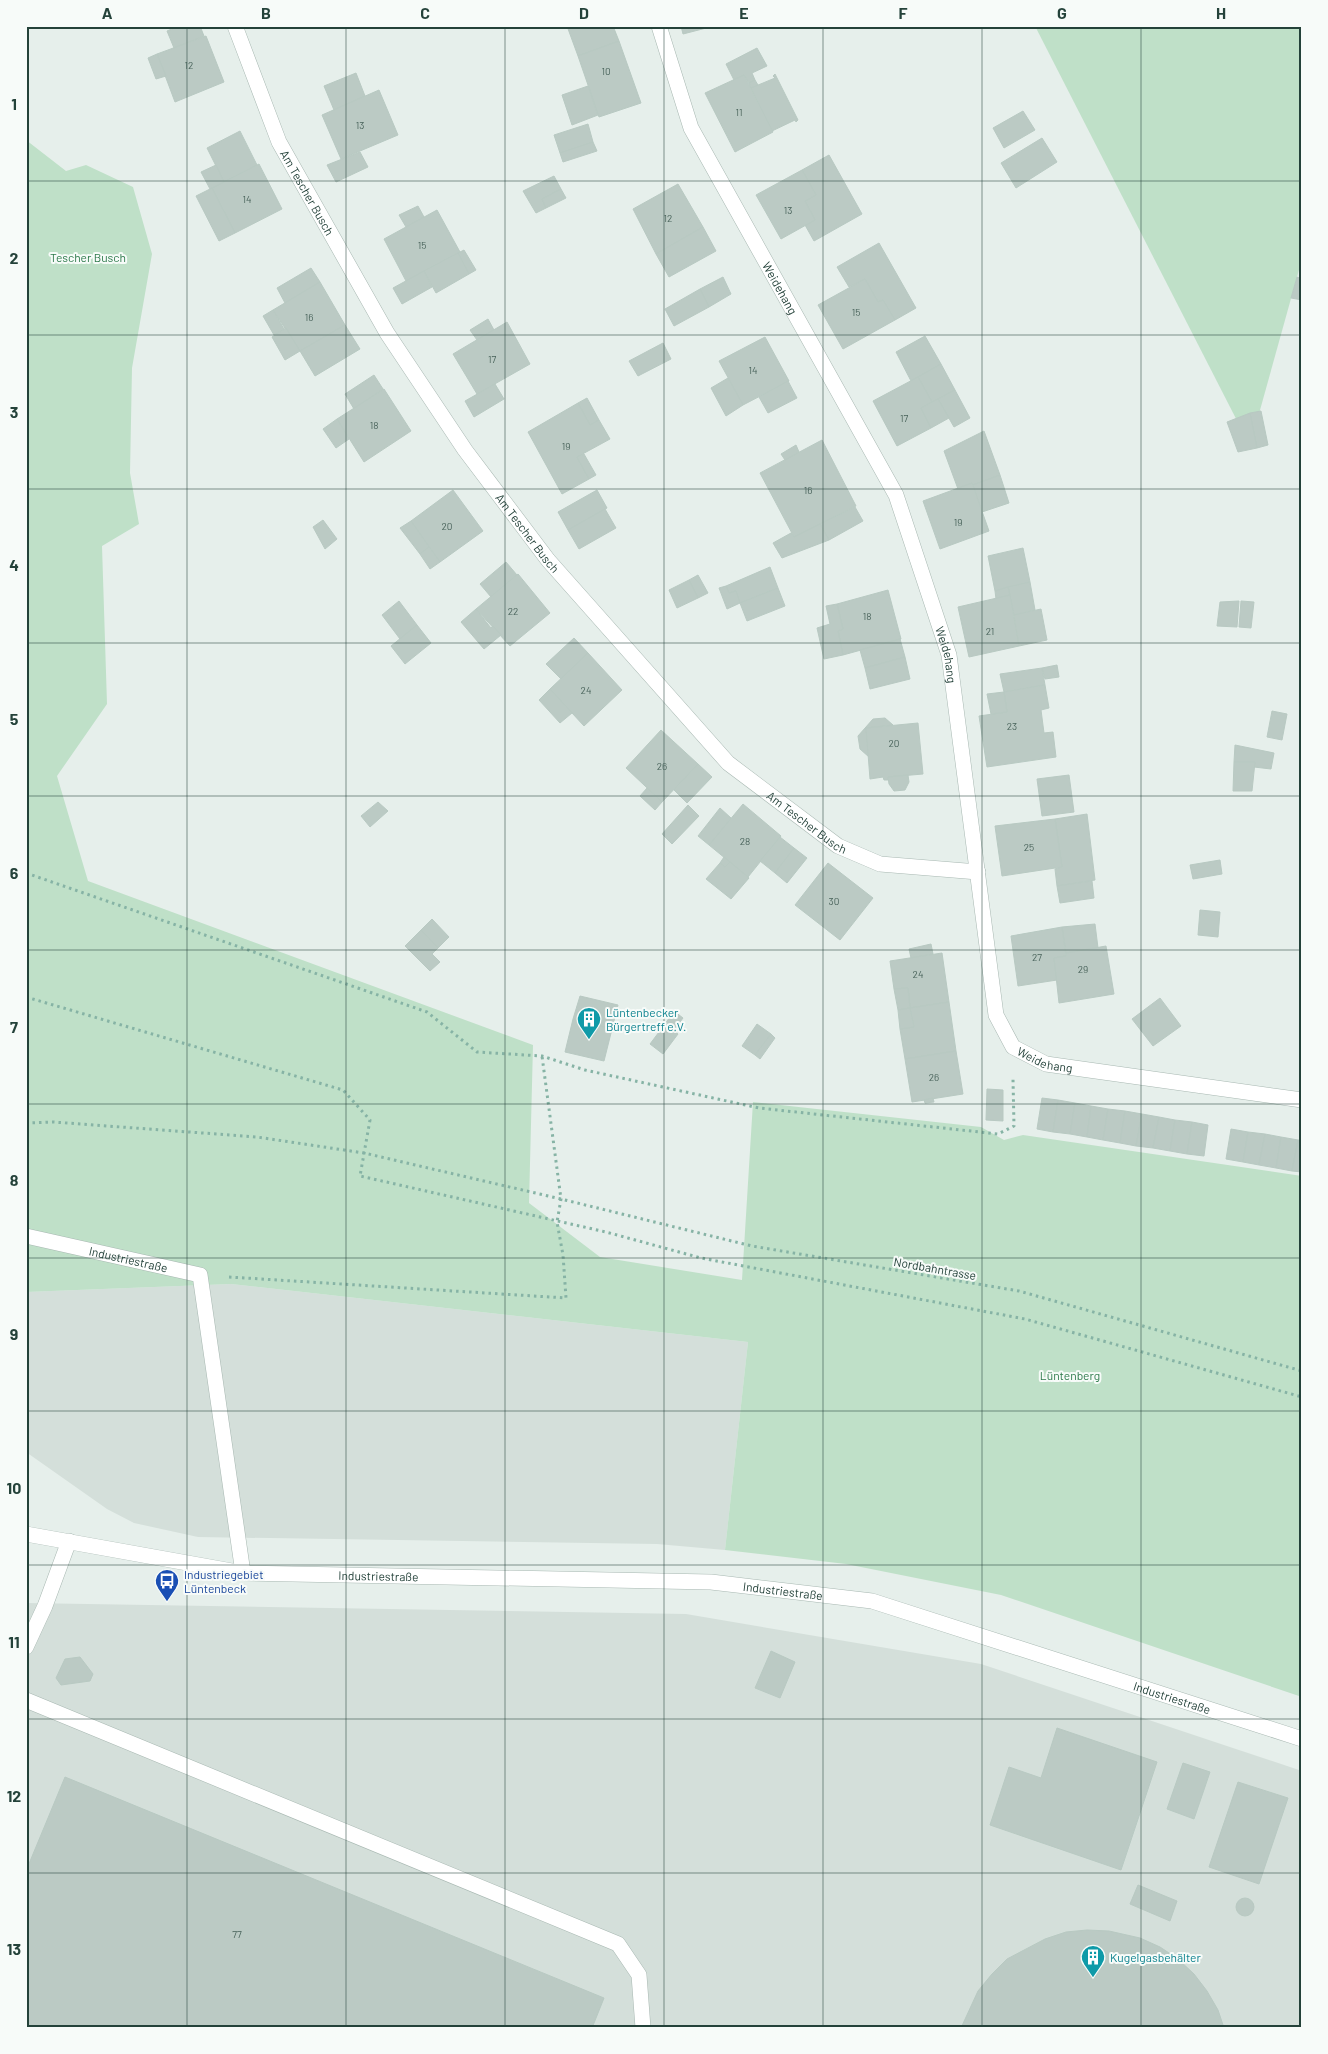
<svg xmlns="http://www.w3.org/2000/svg" width="1328" height="2054" font-family="Barlow,sans-serif">
<rect width="100%" height="100%" fill="#e6efeb"/>
<g fill="#d4dfda">
<path d="M231,1284L748,1342L725,1550L657,1544L198,1537L134,1523L107,1509L26,1452V1292Z"/>
<path d="M26,1603L686,1614L981,1664L1302,1771V2028H26Z"/>
</g>
<g fill="#bfe0c8">
<path d="M1035,26H1302V259L1250,446Z"/>
<path d="M26,140L66,171L86,165L133,187L152,254L132,368L130,473L139,524L102,546L107,704L57,776L88,881L533,1045L529,1203L600,1257L742,1280L753,1102L981,1127L1004,1140L1023,1135L1302,1176V1697L1001,1595L846,1564L725,1550L748,1342L231,1284L26,1292Z"/>
</g>
<g fill="#bbcac4" stroke="#b8c9c2">
<path d="M179,26H200L204,36L174,48L167,31Z"/>
<path d="M567,26H613L619,41L578,56Z"/>
<path d="M681,26H714L683,34Z"/>
<path d="M206,36L224,82L175,102L157,54Z"/>
<path d="M619,41L641,103L599,117L578,56Z"/>
<path d="M757,48L767,66L752,73L755,80L749,83L744,75L734,80L726,64Z"/>
<path d="M157,54L166,76L156,79L148,58Z"/>
<path d="M356,73L365,96L334,110L324,86Z"/>
<path d="M775,74L798,120L796,122L795,120L772,131L751,88L775,78L773,76Z"/>
<path d="M744,75L773,132L735,152L705,93Z"/>
<path d="M755,80L758,85L751,88L749,83Z"/>
<path d="M588,86L598,115L572,125L562,95Z"/>
<path d="M379,90L398,135L341,159L322,115Z"/>
<path d="M1023,111L1035,130L1004,148L993,128Z"/>
<path d="M588,124L593,142L560,153L554,135Z"/>
<path d="M240,131L257,165L224,182L207,148Z"/>
<path d="M1042,138L1057,162L1016,188L1001,163Z"/>
<path d="M593,142L597,151L563,162L560,153Z"/>
<path d="M360,152L368,167L336,182L327,165Z"/>
<path d="M829,155L862,214L814,241L805,225L815,220L805,201L816,195L802,170Z"/>
<path d="M259,164L282,209L235,233L212,188Z"/>
<path d="M216,165L224,182L210,189L201,172Z"/>
<path d="M802,170L816,195L805,201L815,220L781,239L756,195Z"/>
<path d="M554,176L561,189L542,199L546,208L536,213L523,191Z"/>
<path d="M678,184L703,227L656,254L633,209Z"/>
<path d="M212,188L235,233L219,241L196,196Z"/>
<path d="M561,189L566,198L546,208L542,199Z"/>
<path d="M418,206L424,217L406,227L399,215Z"/>
<path d="M437,210L460,252L406,281L384,239Z"/>
<path d="M703,227L716,251L669,277L656,254Z"/>
<path d="M879,243L916,308L895,320L883,300L878,302L865,279L849,287L837,267Z"/>
<path d="M464,250L476,270L469,274L458,253Z"/>
<path d="M458,253L469,274L436,293L424,271Z"/>
<path d="M311,268L320,282L285,303L277,288Z"/>
<path d="M424,271L432,287L402,304L393,288Z"/>
<path d="M723,277L731,294L709,307L700,289Z"/>
<path d="M1297,277L1302,279V300L1291,298Z"/>
<path d="M865,279L878,302L883,300L895,320L843,349L818,305Z"/>
<path d="M320,282L345,325L300,351L273,310Z"/>
<path d="M700,289L709,307L674,326L665,309Z"/>
<path d="M273,310L284,329L274,335L263,316Z"/>
<path d="M488,319L494,330L477,340L470,330Z"/>
<path d="M507,322L530,364L477,394L453,354Z"/>
<path d="M345,325L360,349L315,376L300,351Z"/>
<path d="M286,328L300,351L285,360L272,337Z"/>
<path d="M925,336L941,364L911,381L896,352Z"/>
<path d="M765,337L789,381L743,405L719,361Z"/>
<path d="M663,343L671,359L638,376L629,361Z"/>
<path d="M941,364L955,390L932,402L918,377Z"/>
<path d="M374,375L383,389L354,409L345,394Z"/>
<path d="M918,377L932,402L921,408L931,428L897,446L873,401Z"/>
<path d="M728,378L743,405L726,416L711,388Z"/>
<path d="M788,381L797,398L768,413L759,397Z"/>
<path d="M495,384L504,399L474,417L465,401Z"/>
<path d="M384,389L411,431L364,462L337,419Z"/>
<path d="M955,390L970,418L954,427L938,399Z"/>
<path d="M587,398L599,420L590,425L578,403Z"/>
<path d="M938,399L949,418L931,428L921,408Z"/>
<path d="M578,403L590,425L599,420L610,439L577,457L589,479L562,494L528,432Z"/>
<path d="M1261,411L1268,445L1257,448L1250,413Z"/>
<path d="M1250,413L1257,448L1238,452L1227,422Z"/>
<path d="M337,419L349,439L336,448L323,429Z"/>
<path d="M984,431L1000,475L973,485L972,483L958,489L944,451Z"/>
<path d="M822,440L856,506L794,537L760,473Z"/>
<path d="M796,445L799,452L785,460L781,454Z"/>
<path d="M584,454L596,475L589,479L577,457Z"/>
<path d="M1000,475L1009,503L982,512L973,485Z"/>
<path d="M972,483L989,531L940,549L923,501Z"/>
<path d="M453,490L483,531L440,562L411,521Z"/>
<path d="M597,490L607,508L568,530L558,512Z"/>
<path d="M855,507L863,521L829,540L820,524Z"/>
<path d="M605,509L616,528L579,549L568,530Z"/>
<path d="M323,520L337,539L325,549L313,527Z"/>
<path d="M411,521L429,547L420,554L400,528Z"/>
<path d="M820,524L829,540L782,558L773,543L791,533L794,537Z"/>
<path d="M429,547L440,562L430,569L420,554Z"/>
<path d="M1023,548L1030,582L995,591L988,556Z"/>
<path d="M506,562L517,575L491,597L480,584Z"/>
<path d="M770,567L778,588L740,603L736,591L729,593L726,586Z"/>
<path d="M518,574L550,613L510,646L476,609Z"/>
<path d="M698,575L708,593L698,598L689,580Z"/>
<path d="M689,580L698,598L677,608L669,590Z"/>
<path d="M1030,582L1035,610L1014,615L1008,587Z"/>
<path d="M726,586L729,593L736,591L740,603L727,609L719,588Z"/>
<path d="M1008,587L1010,595L996,599L995,591Z"/>
<path d="M778,588L785,606L747,621L740,603Z"/>
<path d="M888,590L901,639L843,655L838,631L843,629L837,604Z"/>
<path d="M1010,595L1019,646L969,657L958,607Z"/>
<path d="M399,601L417,625L400,639L382,615Z"/>
<path d="M1239,601L1237,627L1217,626L1220,602Z"/>
<path d="M1241,601L1254,602L1251,628L1239,627Z"/>
<path d="M837,604L843,629L838,631L843,655L824,659L817,628L830,624L826,606Z"/>
<path d="M476,609L491,628L493,626L501,635L484,649L461,622Z"/>
<path d="M1041,609L1047,640L1019,646L1014,615Z"/>
<path d="M417,625L431,643L405,664L391,646Z"/>
<path d="M574,638L588,653L561,679L546,664Z"/>
<path d="M900,639L905,657L865,668L860,650Z"/>
<path d="M588,653L622,690L584,726L550,689Z"/>
<path d="M905,657L910,679L870,689L865,668Z"/>
<path d="M1057,665L1059,677L1045,679L1042,668Z"/>
<path d="M1042,668L1045,685L1004,692L1000,674Z"/>
<path d="M1045,685L1049,708L1041,710L1044,733L1053,732L1056,757L987,767L979,716L1007,712L1004,692Z"/>
<path d="M550,689L572,713L560,723L539,700Z"/>
<path d="M1004,692L1007,712L991,714L987,694Z"/>
<path d="M1272,711L1287,714L1282,740L1267,737Z"/>
<path d="M885,718L893,725L866,728L869,757L860,749L858,736L873,719Z"/>
<path d="M918,723L923,774L888,777V780H884L883,777L870,779L866,728Z"/>
<path d="M661,730L698,764L662,802L626,768Z"/>
<path d="M1235,745L1274,753L1271,769L1254,767L1255,762H1234Z"/>
<path d="M1234,762H1255L1252,791H1233Z"/>
<path d="M698,764L712,777L687,803L674,790Z"/>
<path d="M908,775L909,782L905,790L894,791L889,784L888,777Z"/>
<path d="M1069,775L1074,812L1042,816L1037,779Z"/>
<path d="M647,788L662,802L655,810L640,796Z"/>
<path d="M378,802L388,811L370,827L361,816Z"/>
<path d="M743,804L781,836L748,877L709,845Z"/>
<path d="M688,805L699,816L672,844L662,834Z"/>
<path d="M720,808L731,818L709,845L698,836Z"/>
<path d="M1087,814L1095,880L1057,886L1055,869L1062,867L1055,819Z"/>
<path d="M1055,819L1062,867L1002,876L995,826Z"/>
<path d="M780,837L794,848L775,873L760,861Z"/>
<path d="M794,848L807,858L787,883L775,873Z"/>
<path d="M724,857L730,862L725,867L720,863Z"/>
<path d="M1220,860L1222,874L1193,879L1190,865Z"/>
<path d="M730,862L749,878L731,899L706,879L720,863L725,867Z"/>
<path d="M828,863L873,898L840,940L795,905Z"/>
<path d="M1092,881L1094,898L1060,903L1057,886Z"/>
<path d="M1200,910L1220,912L1218,937L1198,935Z"/>
<path d="M432,919L449,937L438,948L421,930Z"/>
<path d="M1095,924L1098,948L1066,953L1062,927Z"/>
<path d="M1062,927L1066,956L1054,958L1057,980L1018,986L1011,936Z"/>
<path d="M421,930L438,948L432,954L440,962L430,971L405,946Z"/>
<path d="M931,944L933,954L911,958L909,949Z"/>
<path d="M1106,946L1114,994L1059,1003L1054,958L1066,956V953Z"/>
<path d="M942,953L949,1002L910,1008L908,988L894,989L890,961Z"/>
<path d="M908,988L910,1008L898,1010L894,989Z"/>
<path d="M580,996L618,1005L612,1029L573,1019Z"/>
<path d="M1160,998L1181,1026L1153,1046L1132,1019Z"/>
<path d="M949,1002L956,1051L905,1059L900,1029L914,1027L910,1008Z"/>
<path d="M910,1008L914,1027L900,1029L898,1010Z"/>
<path d="M674,1011L683,1018L674,1030L665,1024Z"/>
<path d="M573,1019L612,1029L604,1061L565,1052Z"/>
<path d="M665,1024L678,1034L663,1054L650,1044Z"/>
<path d="M757,1024L771,1034L755,1055L742,1046Z"/>
<path d="M771,1034L775,1038L760,1059L755,1055Z"/>
<path d="M956,1051L963,1094L912,1102L905,1059Z"/>
<path d="M987,1089L1003,1090V1121L986,1120Z"/>
<path d="M933,1098L934,1102L925,1103L924,1100Z"/>
<path d="M1042,1098L1058,1100L1053,1132L1037,1129Z"/>
<path d="M1058,1100L1075,1103L1070,1134L1053,1132Z"/>
<path d="M1075,1103L1091,1106L1087,1137L1070,1134Z"/>
<path d="M1091,1106L1108,1109L1103,1140L1087,1137Z"/>
<path d="M1108,1109L1125,1111L1120,1143L1103,1140Z"/>
<path d="M1125,1111L1142,1114L1136,1146L1120,1143Z"/>
<path d="M1142,1114L1159,1117L1153,1148L1136,1146Z"/>
<path d="M1159,1117L1175,1120L1170,1151L1153,1148Z"/>
<path d="M1175,1120L1192,1122L1187,1154L1170,1151Z"/>
<path d="M1192,1122L1208,1125L1204,1156L1187,1154Z"/>
<path d="M1231,1129L1248,1132L1243,1162L1226,1159Z"/>
<path d="M1248,1132L1265,1134L1259,1165L1243,1162Z"/>
<path d="M1265,1134L1281,1137L1276,1168L1259,1165Z"/>
<path d="M1281,1137L1298,1140L1292,1171L1276,1168Z"/>
<path d="M1298,1140H1302V1172L1292,1171Z"/>
<path d="M771,1651L795,1662L780,1698L755,1688Z"/>
<path d="M80,1657L93,1674L90,1681L61,1685L56,1678L65,1659Z"/>
<path d="M1057,1728L1157,1762L1121,1870L990,1825L1009,1767L1041,1778Z"/>
<path d="M1183,1763L1210,1772L1194,1819L1167,1809Z"/>
<path d="M65,1777L604,1998L592,2028H26V1871Z"/>
<path d="M1238,1782L1288,1798L1259,1884L1209,1867Z"/>
<path d="M1138,1885L1177,1901L1170,1921L1130,1904Z"/>
<circle cx="1245" cy="1907" r="9"/>
<path d="M1087,1930L1109,1931L1140,1938L1160,1947L1178,1959L1194,1974L1207,1991L1218,2010L1224,2028H961L978,1991L992,1974L1007,1959L1045,1939L1066,1932Z"/>
</g>
<g fill="none" stroke-linecap="round" stroke-linejoin="round">
<g stroke="#a8b8b2" stroke-width="16">
<g id="service">
<path d="M26,1647L45,1606L69,1541"/>
<path d="M26,1700L618,1944L639,1975L643,2028"/>
</g>
</g>
<g stroke="#a8b8b2" stroke-width="16">
<g id="minor">
<path id="s1" d="M235,26L279,142L387,333L465,450L548,560L728,763L838,846L880,864L978,872"/>
<path id="s2" d="M659,26L691,128L896,495L949,655L996,1015L1013,1047L1046,1064L1302,1100"/>
<path id="s3" d="M26,1236L200,1275L243,1573"/>
<path id="s4" d="M26,1534L243,1573L711,1582L872,1601L1302,1739"/>
</g>
</g>
<g stroke="#86b3a5" stroke-width="3" stroke-dasharray="2.5 4" stroke-linecap="butt">
<path d="M26,873L427,1012L477,1052L542,1056L585,1070L759,1108L998,1134L1014,1126L1013,1079"/>
<path d="M26,997L343,1090L370,1120L360,1176L606,1232L701,1258L1025,1319L1302,1397"/>
<path d="M26,1123L53,1122L257,1137L364,1153L561,1199L752,1246L1019,1291L1302,1371"/>
<path d="M229,1277L566,1298L563,1255L557,1222L561,1199L542,1056"/>
</g>
<use href="#service" stroke="#fff" stroke-width="15"/>
<use href="#minor" stroke="#fff" stroke-width="15"/>
</g>
<path fill="none" stroke="#24423a" stroke-width="1" stroke-opacity="0.55" d="M187,26V2028M346,26V2028M505,26V2028M664,26V2028M823,26V2028M982,26V2028M1141,26V2028M26,181H1302M26,335H1302M26,489H1302M26,643H1302M26,796H1302M26,950H1302M26,1104H1302M26,1258H1302M26,1411H1302M26,1565H1302M26,1719H1302M26,1873H1302"/>
<defs>
<g id="building-pin" transform="scale(1.25)"><path d="M0 17L-7.5 6A9.5 9.5 0 1 1 7.5 6Z" fill="#0f9aa8" stroke="#f7fbf9"/><path d="M-4-6H4V6H1V3H-1V6H-4ZM-2.5-4.3h1.7v1.8h-1.7ZM.8-4.3h1.7v1.8H.8ZM-2.5-1h1.7V.8h-1.7ZM.8-1h1.7V.8H.8Z" fill="#fff"/></g>
<g id="bus-pin" transform="scale(1.25)"><path d="M0 17L-7.5 6A9.5 9.5 0 1 1 7.5 6Z" fill="#1a4fb4" stroke="#f7fbf9"/><path d="M-5-6H5V4H4V6H2V4H-2V6H-4V4H-5ZM-3.5-4V0h7V-4ZM-3.5 1.2v1.5H-2V1.2ZM2 1.2v1.5H3.5V1.2Z" fill="#fff"/></g>
</defs>
<g fill-rule="evenodd">
<use href="#building-pin" x="589" y="1019"/>
<use href="#bus-pin" x="167" y="1581"/>
<use href="#building-pin" x="1093" y="1957"/>
</g>
<g text-anchor="middle" dominant-baseline="central" stroke-width="4" stroke-linejoin="round" paint-order="stroke">
<g font-size="10" fill="#4a645c">
<text x="189" y="65">12</text>
<text x="606" y="71">10</text>
<text x="739" y="112">11</text>
<text x="360" y="125">13</text>
<text x="247" y="199">14</text>
<text x="788" y="210">13</text>
<text x="668" y="218">12</text>
<text x="422" y="245">15</text>
<text x="856" y="312">15</text>
<text x="309" y="317">16</text>
<text x="492" y="359">17</text>
<text x="753" y="370">14</text>
<text x="904" y="418">17</text>
<text x="374" y="425">18</text>
<text x="566" y="446">19</text>
<text x="808" y="490">16</text>
<text x="958" y="522">19</text>
<text x="447" y="526">20</text>
<text x="513" y="611">22</text>
<text x="867" y="616">18</text>
<text x="990" y="631">21</text>
<text x="586" y="690">24</text>
<text x="1012" y="726">23</text>
<text x="894" y="743">20</text>
<text x="662" y="766">26</text>
<text x="745" y="841">28</text>
<text x="1029" y="847">25</text>
<text x="834" y="901">30</text>
<text x="1037" y="957">27</text>
<text x="1083" y="969">29</text>
<text x="918" y="974">24</text>
<text x="934" y="1077">26</text>
<text x="237" y="1934">77</text>
</g>
<g font-size="12" fill="#24423a" stroke="#f7fbf9">
<text stroke="none"><textPath href="#s1" startOffset="182">Am Tescher Busch</textPath></text>
<text stroke="none"><textPath href="#s2" startOffset="290">Weidehang</textPath></text>
<text stroke="none"><textPath href="#s1" startOffset="588">Am Tescher Busch</textPath></text>
<text stroke="none"><textPath href="#s2" startOffset="695">Weidehang</textPath></text>
<text stroke="none"><textPath href="#s1" startOffset="992">Am Tescher Busch</textPath></text>
<text stroke="none"><textPath href="#s2" startOffset="1130">Weidehang</textPath></text>
<text stroke="none"><textPath href="#s3" startOffset="105">Industriestraße</textPath></text>
<text transform="translate(935 1268) rotate(10)">Nordbahntrasse</text>
<text stroke="none"><textPath href="#s4" startOffset="356">Industriestraße</textPath></text>
<text stroke="none"><textPath href="#s4" startOffset="761">Industriestraße</textPath></text>
<text stroke="none"><textPath href="#s4" startOffset="1166">Industriestraße</textPath></text>
</g>
<g font-size="12" fill="#2d7a4b" stroke="#f7fbf9">
<text x="88" y="257">Tescher Busch</text>
<text x="1070" y="1375">Lüntenberg</text>
</g>
<g font-size="12" fill="#0d838f" stroke="#f7fbf9" text-anchor="start">
<text x="606" y="1012">Lüntenbecker<tspan x="606" dy="14">Bürgertreff e.V.</tspan></text>
<text x="1110" y="1957">Kugelgasbehälter</text>
</g>
<g font-size="12" fill="#164399" stroke="#f7fbf9" text-anchor="start">
<text x="184" y="1574">Industriegebiet<tspan x="184" dy="14">Lüntenbeck</tspan></text>
</g>
</g>
<rect width="1328" height="2054" fill="none" stroke="#f7fbf9" stroke-width="55"/>
<rect x="28" y="28" width="1272" height="1998" fill="none" stroke="#24423a" stroke-width="2"/>
<g font-size="16" text-anchor="middle" font-weight="bold" fill="#24423a">
<text x="107" y="19">A</text>
<text x="266" y="19">B</text>
<text x="425" y="19">C</text>
<text x="584" y="19">D</text>
<text x="744" y="19">E</text>
<text x="903" y="19">F</text>
<text x="1062" y="19">G</text>
<text x="1221" y="19">H</text>
<text x="14" y="110">1</text>
<text x="14" y="264">2</text>
<text x="14" y="418">3</text>
<text x="14" y="571">4</text>
<text x="14" y="725">5</text>
<text x="14" y="879">6</text>
<text x="14" y="1033">7</text>
<text x="14" y="1186">8</text>
<text x="14" y="1340">9</text>
<text x="14" y="1494">10</text>
<text x="14" y="1648">11</text>
<text x="14" y="1802">12</text>
<text x="14" y="1955">13</text>
</g>
</svg>
